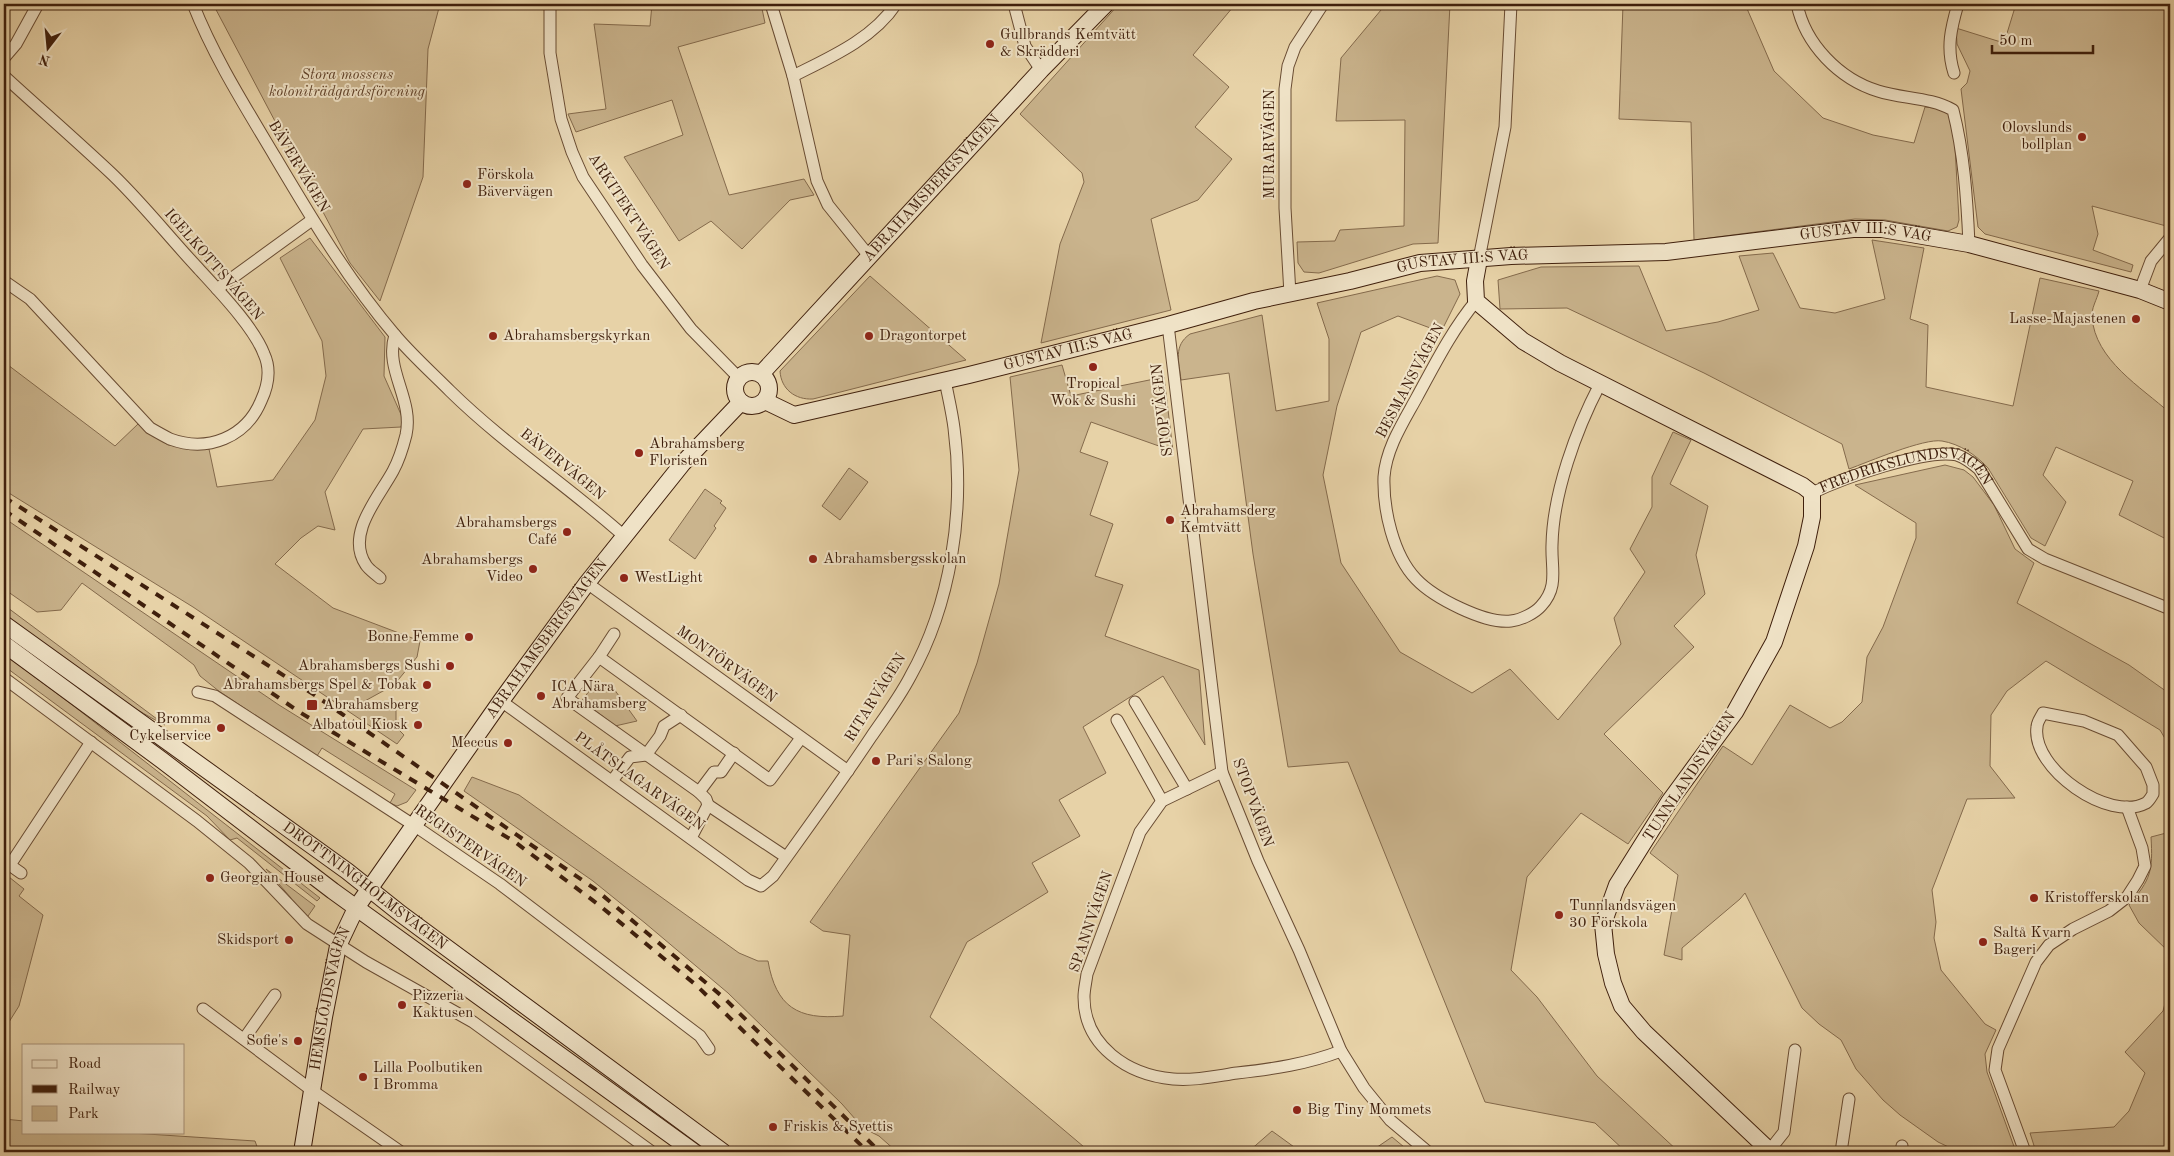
<svg xmlns="http://www.w3.org/2000/svg" width="2174" height="1156" font-family="'Old Standard TT',serif">
<rect width="100%" height="100%" fill="#e7d2a7"/>
<filter id="stains"><feTurbulence type="fractalNoise" baseFrequency=".004" numOctaves="4"/><feColorMatrix values="0 0 0 0 .2 0 0 0 0 .09 0 0 0 0 .02 0 0 0 .5 -.17"/></filter>
<radialGradient id="worn" r=".72"><stop offset=".6" stop-color="#630" stop-opacity="0"/><stop offset="1" stop-color="#630" stop-opacity=".3"/></radialGradient>
<g fill="#cab48d" stroke="#846a4c">
<path d="M213,4H440L428,49L423,177L380,301L350,263Z"/>
<path d="M652,4H719L732,8L749,4H761L765,23L678,47L729,195L804,179L814,195L790,200L742,249L711,221L679,241L624,157L683,135L672,100L576,132L568,114L606,109L594,24L650,26Z"/>
<path d="M1119,4H1230L1233,7L1193,55L1229,87L1195,127L1232,159L1198,200L1151,219L1171,310L1041,343L1060,244L1084,182L1082,173L1020,114Z"/>
<path d="M1386,4H1450L1438,243L1413,244L1319,273L1304,272L1298,263L1297,242L1335,241L1340,230L1404,226L1405,120L1336,121L1341,58Z"/>
<path d="M1623,4H1745L1774,71L1823,118L1873,135L1914,143L1925,107L1953,110L1959,220L1957,227L1948,231L1885,220L1855,219L1694,240L1691,122L1619,119Z"/>
<path d="M2016,4H2170V227L2092,206L2098,234L2093,250L2133,265L2131,272L1985,234L1978,227L1961,89L1967,83L1970,71L1957,44L1956,28L2004,43Z"/>
<path d="M310,238L385,337L384,376L403,419L401,427L363,429L325,492L335,530L318,526L301,538L275,564L333,608L420,641L417,657L394,685L363,702L396,710V727L404,735L397,744L193,607L4,490V362L115,446L138,424L168,445L209,449L217,487L273,480L315,420L326,376L322,341L280,258Z"/>
<path d="M1872,240L1924,248L1910,319L1928,325L1926,387L2013,406L2040,278L2099,291C2097,299 2091,309 2092,317C2095,360 2141,387 2170,413V541L2119,515L2133,481L2056,447L2043,475L2066,502L2045,546L2031,538L1988,468C1976,455 1960,444 1942,441C1924,438 1868,462 1849,469L1842,444L1704,373L1567,308L1500,309L1498,280L1541,267L1639,266L1666,331L1718,322L1759,310L1739,256L1773,253L1800,308L1835,313L1885,299Z"/>
<path d="M870,276L966,360L813,399C795,400 781,389 780,371Z"/>
<path d="M1437,276L1455,280L1460,294L1441,332L1398,316L1361,332L1337,406L1323,475L1341,563L1400,652L1472,693L1510,669L1558,720L1621,644L1614,618L1645,572L1630,549L1652,507V477L1673,432L1691,440L1670,484L1708,506L1696,555L1705,594L1674,626L1694,647L1604,734L1663,793L1628,844L1581,813L1527,877L1511,970L1537,997L1597,1076L1679,1152H1626L1595,1123L1485,1102L1348,762L1288,767L1253,554L1229,373L1181,380C1179,361 1173,346 1190,334L1262,315L1276,411L1329,401V339L1317,303Z"/>
<path d="M1062,365L1071,396L1164,377L1173,451L1091,422L1080,452L1108,462L1090,515L1113,524L1095,576L1123,585L1105,636L1199,670L1205,745L1163,676L1083,727L1106,773L1059,800L1080,836L1032,863L1048,892L967,942L930,1017L1090,1152H897L879,1136L863,1128L842,1104L728,993L645,923L593,881L464,791L472,777L519,795L739,953L758,961H768C776,1007 798,1020 843,1016L850,935L823,931L810,922L959,713L977,663L999,584L1019,470L1010,377Z"/>
<path d="M1945,465L1964,470L1973,477L1994,505L2015,549L2034,563L2017,603L2129,665L2170,694V747L2160,730L2046,661L2007,691L1991,715L1990,766L2015,798L1967,799L1932,890L1936,922L1934,938L1941,970L1985,1024L1996,1030L1985,1054L1987,1072L2016,1152H1959L1938,1142L1900,1115L1883,1100L1856,1069L1841,1040L1819,1024L1802,1008L1745,893L1740,899L1682,948V960L1664,955L1678,875L1650,853L1723,746L1752,765L1790,705L1830,728L1842,722L1862,702L1867,657L1883,627L1916,538V523L1855,485Z"/>
<path d="M849,468L868,482L840,520L822,506Z"/>
<path d="M705,489L722,501L720,503L726,508L714,526L716,528L695,559L669,540Z"/>
<path d="M4,518L279,705L416,790L407,802L397,806L390,803L395,794L322,748L317,756L220,692L200,676L194,665L181,655L82,583L61,610L37,612L4,589Z"/>
<path d="M4,605L165,725C107,696 56,652 4,614Z"/>
<path d="M4,654L75,707L320,898L317,901L237,838L230,840L207,816L4,666Z"/>
<path d="M595,684L614,689L637,721L615,726L582,700Z"/>
<path d="M2170,832V953L2139,923L2129,905C2151,879 2153,871 2151,837Z"/>
<path d="M266,869L315,906L306,919L290,903L291,898Z"/>
<path d="M4,873L24,889L19,896L43,915L19,1006L4,1030Z"/>
<path d="M2170,984V1152H2036L2030,1133L2114,1127L2129,1111L2145,1073L2125,1052L2163,1011Z"/>
<path d="M4,1119L24,1121V1132H116L255,1141L259,1152H4Z"/>
<path d="M1272,1131L1301,1152H1302H1248Z"/>
<path d="M1392,1137L1410,1152H1370Z"/>
</g>
<g fill="none" stroke-linecap="round" stroke-linejoin="round">
<g stroke="#694c33" stroke-width="13">
<g id="street">
<path d="M193,4C213,55 243,103 271,150C309,214 347,279 395,335C412,355 432,373 450,391C504,444 568,486 624,536"/>
<path d="M550,4V53L561,119L572,152L583,177L642,265L691,329L739,378"/>
<path d="M771,4L793,76L817,181L828,205L869,256"/>
<path d="M1014,4L1025,46L1041,70"/>
<path d="M1797,4C1805,44 1839,79 1878,91C1903,99 1930,97 1953,110C1964,153 1967,199 1969,244"/>
<path d="M4,58L16,44L38,4"/>
<path d="M1954,73C1946,48 1951,28 1958,4"/>
<path d="M4,76C40,109 77,141 113,175C143,204 169,237 197,267C217,289 254,327 264,354C271,369 268,386 261,401C246,437 208,453 170,439C164,436 157,432 150,428L30,299L4,281"/>
<path d="M793,76C829,58 873,39 896,4"/>
<path d="M1479,259L1505,127L1511,4"/>
<path d="M217,289L312,220"/>
<path d="M2140,290L2151,261L2170,238"/>
<path d="M1290,294L1285,208V89L1288,66L1295,47L1323,4"/>
<path d="M1476,301C1452,330 1435,364 1417,397C1404,421 1386,448 1384,477C1383,509 1393,555 1416,579C1434,598 1485,624 1511,621C1521,620 1535,613 1541,606C1559,587 1551,568 1552,545C1553,493 1576,430 1600,384"/>
<path d="M1168,325L1222,772L1258,861L1299,950L1341,1051L1364,1088L1390,1120L1428,1152"/>
<path id="s1" d="M1812,493C1841,479 1926,448 1957,455C1966,458 1972,463 1979,469L2028,549L2045,559L2170,609"/>
<path d="M380,578C376,574 369,570 366,565C345,534 379,497 393,471C399,460 403,447 406,435C414,399 384,370 395,335"/>
<path d="M587,583L848,771"/>
<path d="M614,634L599,657L770,780L801,738"/>
<path d="M599,657L567,698L699,792L706,799L708,805L691,838"/>
<path d="M4,678L197,821L249,863L307,924L366,962L473,1022L652,1152"/>
<path d="M198,692L215,696L415,826L500,884L700,1036L709,1049"/>
<path d="M501,701L748,880L761,886L773,876C806,830 839,785 871,737C884,718 899,698 910,677C951,604 965,511 954,428C952,412 948,396 945,380"/>
<path d="M1135,702L1187,789"/>
<path d="M2043,713L2084,721L2118,735L2146,767L2153,785V794C2151,797 2149,801 2146,803C2109,823 2031,768 2037,727C2037,722 2041,717 2043,713Z"/>
<path d="M1117,720L1162,801"/>
<path d="M1222,772L1162,801L1140,832L1087,974C1086,982 1084,990 1084,997C1084,1046 1128,1075 1173,1079C1194,1081 1216,1076 1237,1073C1273,1069 1307,1064 1341,1051"/>
<path d="M612,781L630,757L646,755L660,736L664,726L681,715"/>
<path d="M699,792L714,772H721L734,753"/>
<path d="M708,805L786,857"/>
<path d="M4,861L21,873"/>
<path d="M10,865L91,742"/>
<path d="M203,1009L313,1091L401,1152"/>
<path d="M244,1039L275,995"/>
<path d="M1769,1151L1784,1132L1795,1050"/>
<path d="M1841,1152L1849,1099"/>
<path d="M1901,1152L1902,1146"/>
<path d="M2025,1152L1995,1070L1998,1049L2036,962L2049,945L2073,929L2109,911L2127,897L2138,880L2145,866L2142,848L2127,807"/>
</g>
</g>
<g stroke="#3f1f0c" stroke-width="18">
<g id="secondary">
<path d="M1479,259L1475,281L1476,301L1523,341L1560,363L1803,486L1812,493V517L1806,546L1774,642L1735,712L1669,802L1617,885L1603,924L1606,954L1613,983L1622,1006L1644,1032L1771,1152"/>
<circle cx="752" cy="389" r="17"/>
<path id="s2" d="M761,374L1041,70L1106,4"/>
<path id="s3" d="M765,401L794,415L969,375L1168,325L1254,301L1350,281L1420,263L1511,256L1666,252L1853,229H1882L1969,244L2140,290L2170,302"/>
<path id="s4" d="M4,624L347,871L401,914L723,1152"/>
<path d="M4,644L163,761L333,891L694,1152"/>
<path id="s5" d="M302,1152L324,1017L338,946L356,908L501,701L587,583L683,463L741,402"/>
</g>
</g>
<use href="#street" stroke="#efe2c6" stroke-width="11"/>
<use href="#secondary" stroke="#efe2c6" stroke-width="16"/>
<g stroke="#3f1f0c" stroke-width="4" stroke-dasharray="9 9" stroke-linecap="butt">
<path d="M4,497L316,696L595,889L724,998L880,1152"/>
<path d="M4,510L301,713L515,842L599,905L696,985L868,1152"/>
</g>
</g>
<g fill="#8f2418" stroke="#efe2c6" stroke-width="2">
<circle cx="990" cy="44" r="5"/>
<circle cx="2082" cy="137" r="5"/>
<circle cx="467" cy="184" r="5"/>
<circle cx="2136" cy="319" r="5"/>
<circle cx="493" cy="336" r="5"/>
<circle cx="869" cy="336" r="5"/>
<circle cx="1093" cy="367" r="5"/>
<circle cx="639" cy="453" r="5"/>
<circle cx="1170" cy="520" r="5"/>
<circle cx="567" cy="532" r="5"/>
<circle cx="813" cy="559" r="5"/>
<circle cx="533" cy="569" r="5"/>
<circle cx="624" cy="578" r="5"/>
<circle cx="469" cy="637" r="5"/>
<circle cx="450" cy="666" r="5"/>
<circle cx="427" cy="685" r="5"/>
<circle cx="541" cy="696" r="5"/>
<rect x="306" y="699" width="12" height="12" rx="2.5"/>
<circle cx="418" cy="725" r="5"/>
<circle cx="221" cy="728" r="5"/>
<circle cx="508" cy="743" r="5"/>
<circle cx="876" cy="761" r="5"/>
<circle cx="210" cy="878" r="5"/>
<circle cx="2034" cy="898" r="5"/>
<circle cx="1559" cy="915" r="5"/>
<circle cx="289" cy="940" r="5"/>
<circle cx="1983" cy="942" r="5"/>
<circle cx="402" cy="1005" r="5"/>
<circle cx="298" cy="1041" r="5"/>
<circle cx="363" cy="1077" r="5"/>
<circle cx="1297" cy="1110" r="5"/>
<circle cx="773" cy="1127" r="5"/>
</g>
<g text-anchor="middle" dominant-baseline="central" stroke-width="4" stroke-linejoin="round" paint-order="stroke">
<g font-size="15" fill="#3f1f0c" stroke="#efe2c6" text-anchor="start">
<text x="1000" y="35">Gullbrands Kemtvätt<tspan x="1000" dy="17">&amp; Skrädderi</tspan></text>
<text x="2072" y="128" text-anchor="end">Olovslunds<tspan x="2072" dy="17">bollplan</tspan></text>
<text x="477" y="175">Förskola<tspan x="477" dy="17">Bävervägen</tspan></text>
<text x="2126" y="319" text-anchor="end">Lasse-Majastenen</text>
<text x="503" y="336">Abrahamsbergskyrkan</text>
<text x="879" y="336">Dragontorpet</text>
<text x="1093" y="384" text-anchor="middle">Tropical<tspan x="1093" dy="17">Wok &amp; Sushi</tspan></text>
<text x="649" y="444">Abrahamsberg<tspan x="649" dy="17">Floristen</tspan></text>
<text x="1180" y="511">Abrahamsderg<tspan x="1180" dy="17">Kemtvätt</tspan></text>
<text x="557" y="523" text-anchor="end">Abrahamsbergs<tspan x="557" dy="17">Café</tspan></text>
<text x="823" y="559">Abrahamsbergsskolan</text>
<text x="523" y="560" text-anchor="end">Abrahamsbergs<tspan x="523" dy="17">Video</tspan></text>
<text x="634" y="578">WestLight</text>
<text x="459" y="637" text-anchor="end">Bonne Femme</text>
<text x="440" y="666" text-anchor="end">Abrahamsbergs Sushi</text>
<text x="417" y="685" text-anchor="end">Abrahamsbergs Spel &amp; Tobak</text>
<text x="551" y="687">ICA Nära<tspan x="551" dy="17">Abrahamsberg</tspan></text>
<text x="323" y="705">Abrahamsberg</text>
<text x="211" y="719" text-anchor="end">Bromma<tspan x="211" dy="17">Cykelservice</tspan></text>
<text x="408" y="725" text-anchor="end">Albatoul Kiosk</text>
<text x="498" y="743" text-anchor="end">Meccus</text>
<text x="886" y="761">Pari's Salong</text>
<text x="220" y="878">Georgian House</text>
<text x="2044" y="898">Kristofferskolan</text>
<text x="1569" y="906">Tunnlandsvägen<tspan x="1569" dy="17">30 Förskola</tspan></text>
<text x="1993" y="933">Saltå Kvarn<tspan x="1993" dy="17">Bageri</tspan></text>
<text x="279" y="940" text-anchor="end">Skidsport</text>
<text x="412" y="996">Pizzeria<tspan x="412" dy="17">Kaktusen</tspan></text>
<text x="288" y="1041" text-anchor="end">Sofie's</text>
<text x="373" y="1068">Lilla Poolbutiken<tspan x="373" dy="17">I Bromma</tspan></text>
<text x="1307" y="1110">Big Tiny Mommets</text>
<text x="783" y="1127">Friskis &amp; Svettis</text>
</g>
<g font-size="15" font-style="italic" fill="#62442c" stroke="#efe2c6">
<text x="347" y="75">Stora mossens<tspan x="347" dy="17">koloniträdgårdsförening</tspan></text>
</g>
<g font-size="15" fill="#3f1f0c" stroke="#efe2c6">
<text transform="translate(1270 144) rotate(-90)">MURARVÄGEN</text>
<text transform="translate(298 167) rotate(59)">BÄVERVÄGEN</text>
<text stroke="none"><textPath href="#s2" startOffset="252">ABRAHAMSBERGSVÄGEN</textPath></text>
<text transform="translate(628 212) rotate(57)">ARKITEKTVÄGEN</text>
<text stroke="none"><textPath href="#s3" startOffset="1124">GUSTAV III:S VÄG</textPath></text>
<text stroke="none"><textPath href="#s3" startOffset="719">GUSTAV III:S VÄG</textPath></text>
<text transform="translate(213 265) rotate(49)">IGELKOTTSVÄGEN</text>
<text stroke="none"><textPath href="#s3" startOffset="314">GUSTAV III:S VÄG</textPath></text>
<text transform="translate(1411 381) rotate(-62)">BESMANSVÄGEN</text>
<text transform="translate(1163 410) rotate(-97)">STOPVÄGEN</text>
<text transform="translate(562 465) rotate(39)">BÄVERVÄGEN</text>
<text stroke="none"><textPath href="#s1" startOffset="102">FREDRIKSLUNDSVÄGEN</textPath></text>
<text stroke="none"><textPath href="#s5" startOffset="581">ABRAHAMSBERGSVÄGEN</textPath></text>
<text transform="translate(726 665) rotate(36)">MONTÖRVÄGEN</text>
<text transform="translate(876 698) rotate(-58)">RITARVÄGEN</text>
<text transform="translate(1690 777) rotate(-56)">TUNNLANDSVÄGEN</text>
<text transform="translate(639 782) rotate(36)">PLÅTSLAGARVÄGEN</text>
<text transform="translate(1252 803) rotate(70)">STOPVÄGEN</text>
<text transform="translate(470 847) rotate(35)">REGISTERVÄGEN</text>
<text stroke="none"><textPath href="#s4" startOffset="446">DROTTNINGHOLMSVÄGEN</textPath></text>
<text transform="translate(1092 922) rotate(-71)">SPANNVÄGEN</text>
<text stroke="none"><textPath href="#s5" startOffset="156">HEMSLÖJDSVÄGEN</textPath></text>
</g>
</g>
<rect width="2174" height="1156" fill="none" stroke="#e7d2a7" stroke-width="20"/>
<rect x="5" y="5" width="2164" height="1146" fill="none" stroke="#3f1f0c" stroke-width="2.5"/>
<rect x="10" y="10" width="2154" height="1136" fill="none" stroke="#3f1f0c"/>
<rect x="22" y="1044" width="162" height="90" fill="#efe2c6" stroke="#a9947c"/>
<rect x="32" y="1060" width="25" height="8" fill="#efe2c6" stroke="#a9947c"/>
<text x="68" y="1068" font-size="15" fill="#3f1f0c">Road</text>
<rect x="32" y="1085" width="25" height="8" fill="#3f1f0c" stroke="#a9947c"/>
<text x="68" y="1094" font-size="15" fill="#3f1f0c">Railway</text>
<rect x="32" y="1106" width="25" height="15" fill="#cab48d" stroke="#a9947c"/>
<text x="68" y="1118" font-size="15" fill="#3f1f0c">Park</text>
<g transform="translate(48 48) rotate(196)" stroke="#efe2c6" stroke-width="4" paint-order="stroke">
<path d="M0-4L9 19L0 12L-9 19Z" fill="#3f1f0c"/>
<text y="-8" font-size="14" font-weight="bold" text-anchor="middle" fill="#3f1f0c">N</text>
</g>
<path d="M1992 45v8h101v-8" fill="none" stroke="#3f1f0c" stroke-width="2.5"/>
<text x="1999" y="45" font-size="15" fill="#3f1f0c" stroke="#efe2c6" stroke-width="4" paint-order="stroke">50 m</text>
<rect width="100%" height="100%" filter="url(#stains)"/>
<rect width="100%" height="100%" fill="url(#worn)"/>
</svg>
